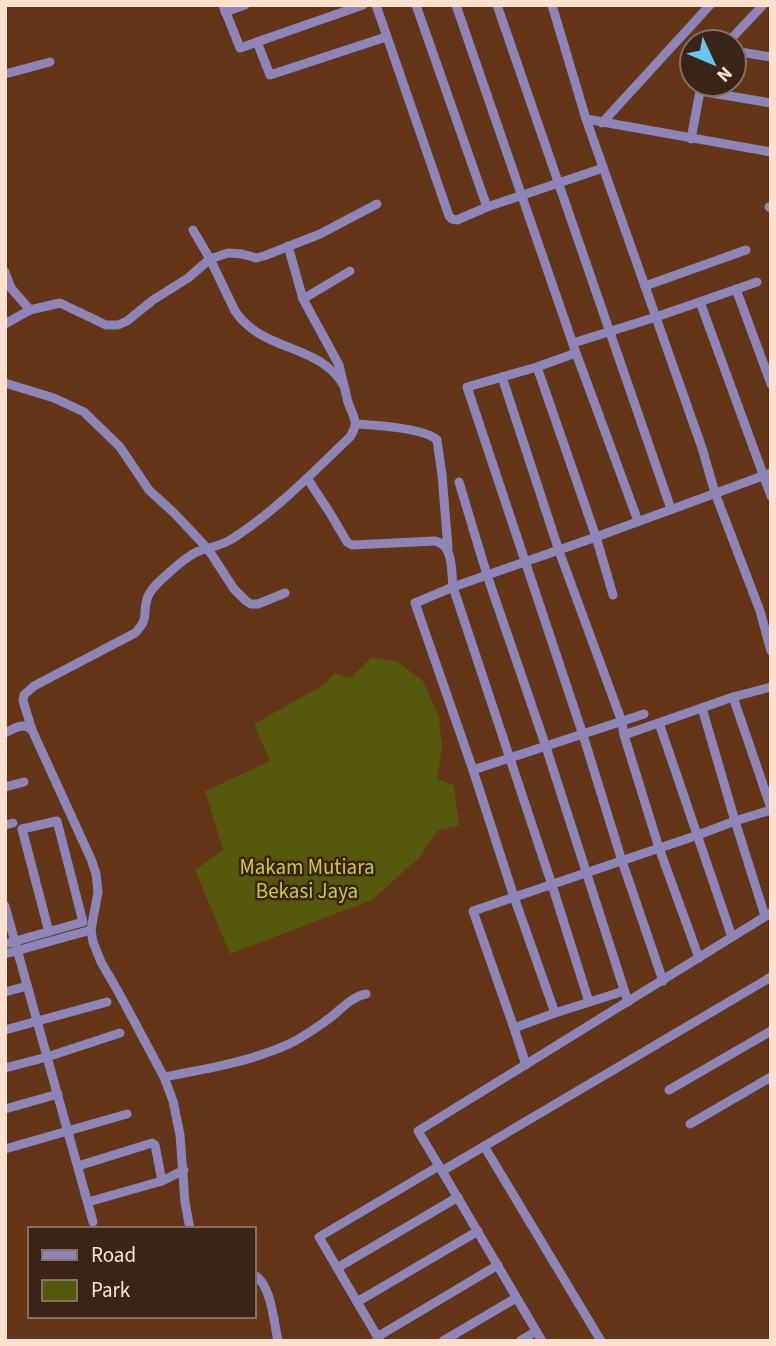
<svg xmlns="http://www.w3.org/2000/svg" width="776" height="1346" font-family="'Source Sans 3',sans-serif">
<rect width="100%" height="100%" fill="#643516"/>
<path fill="#56580c" d="M372,657L398,662L423,681L439,717L442,748L437,778L454,786L459,826L438,830L419,858L372,900L230,954L195,870L223,850L205,791L270,761L254,724L325,684L334,673L350,678Z"/>
<g fill="none" stroke-linecap="round" stroke-linejoin="round">
<g stroke="#8d84b8" stroke-width="9">
<path d="M223,5L240,48L363,5"/>
<path d="M376,5L449,216L452,219L457,220L487,207L603,168"/>
<path d="M416,5L487,207"/>
<path d="M456,5L576,353L638,521"/>
<path d="M497,5L671,509"/>
<path d="M552,5L586,119L702,448L715,493L760,611L771,651"/>
<path d="M225,12L245,5"/>
<path d="M257,42L270,75L386,37"/>
<path d="M728,42L763,5"/>
<path d="M734,51L771,57"/>
<path d="M5,74L50,62"/>
<path d="M700,91L771,103"/>
<path d="M586,119L771,152"/>
<path d="M602,123L710,5"/>
<path d="M691,139L700,91L703,84"/>
<path d="M769,207L771,208"/>
<path d="M288,246L303,299L339,365L344,386"/>
<path d="M5,272L11,288L30,310L60,303L106,325H118L127,321L153,300L188,278L210,259L228,253L242,254L256,258L264,256L320,234L377,204"/>
<path d="M645,286L746,250"/>
<path d="M736,289L771,384"/>
<path d="M303,299L350,271"/>
<path d="M700,302L771,496"/>
<path d="M5,324L30,310"/>
<path d="M573,343L656,317L757,282"/>
<path d="M576,353L537,367L467,387L583,735L622,861L663,981"/>
<path d="M537,367L596,537L771,473"/>
<path d="M502,377L559,551L622,722L624,735L659,848L699,958"/>
<path d="M5,383L54,398L84,412L120,447L149,490L174,513L208,549L234,589L246,601L251,604H258L285,593"/>
<path d="M356,424C374,425 425,428 437,440L442,475L448,548"/>
<path d="M307,478L330,513L347,542L352,545L435,541C454,545 451,571 453,587L552,885L589,1002"/>
<path d="M459,482L487,575L546,747L628,1002"/>
<path d="M613,595L596,537L453,587L415,603L473,770L644,714"/>
<path d="M733,697L771,808"/>
<path d="M702,708L735,821L765,916"/>
<path d="M659,723L732,937"/>
<path d="M32,730L23,701L24,695L34,686L135,633C150,617 142,616 147,599C150,588 163,578 171,571C180,563 191,553 202,550C213,547 222,545 232,539C276,511 313,472 350,437C360,422 353,417 348,402C346,397 346,391 344,386C320,343 263,353 235,311L210,259L193,230"/>
<path d="M5,733C15,728 23,722 32,730L91,859L96,874L98,892L91,930L93,942L101,962L119,993L164,1077L173,1101L180,1135L185,1202L190,1229"/>
<path d="M624,735L733,697L771,687"/>
<path d="M473,770L514,897L555,1013"/>
<path d="M5,787L24,782"/>
<path d="M5,825L13,823"/>
<path d="M5,906L93,1222"/>
<path d="M5,944L83,922L57,821L22,829L49,932"/>
<path d="M5,954L91,930"/>
<path d="M624,991L555,1013L514,1028L473,911L698,835L735,821L771,810"/>
<path d="M5,992L27,986"/>
<path d="M514,1028L526,1065"/>
<path d="M5,1030L107,1002"/>
<path d="M5,1068L47,1057L120,1033"/>
<path d="M164,1077C207,1069 249,1062 289,1044C304,1037 317,1027 330,1018C341,1009 353,996 366,994"/>
<path d="M669,1090L771,1031"/>
<path d="M5,1109L58,1094"/>
<path d="M690,1124L771,1077"/>
<path d="M484,1146L601,1341"/>
<path d="M5,1149L127,1114"/>
<path d="M78,1166L152,1143L155,1145L162,1181"/>
<path d="M442,1171L418,1131L771,913"/>
<path d="M88,1202L162,1181L184,1170"/>
<path d="M337,1268L458,1197"/>
<path d="M254,1275C271,1283 274,1323 278,1341"/>
<path d="M357,1302L478,1231"/>
<path d="M377,1337L498,1265"/>
<path d="M380,1341L319,1237L439,1166"/>
<path d="M443,1341L516,1298"/>
<path d="M520,1341L536,1331"/>
<path d="M542,1341L442,1171L771,977"/>
</g>
</g>
<g text-anchor="middle" dominant-baseline="central" stroke-width="5" stroke-linejoin="round" paint-order="stroke">
<g font-size="21" fill="#c6cb3b" stroke="#3a2417">
<text x="307" y="867">Makam Mutiara<tspan x="307" dy="24">Bekasi Jaya</tspan></text>
</g>
</g>
<rect width="776" height="1346" fill="none" stroke="#fee0cf" stroke-width="14"/>
<rect x="28" y="1227" width="228" height="91" fill="#3a2417" stroke="#886f61" stroke-width="2"/>
<rect x="42" y="1250" width="35" height="10" fill="#8d84b8" stroke="#886f61" stroke-width="2"/>
<text x="91" y="1262" font-size="21" fill="#fee0cf">Road</text>
<rect x="42" y="1280" width="35" height="21" fill="#56580c" stroke="#886f61" stroke-width="2"/>
<text x="91" y="1297" font-size="21" fill="#fee0cf">Park</text>
<g transform="translate(713 63) rotate(134)"><circle r="33" fill="#3a2417" stroke="#886f61" stroke-width="2"/>
<path d="M0-5L12 26L0 18L-12 26Z" fill="#68c4f0"/>
<text y="-10" font-size="19" font-weight="bold" text-anchor="middle" fill="#fee0cf">N</text>
</g>
</svg>
